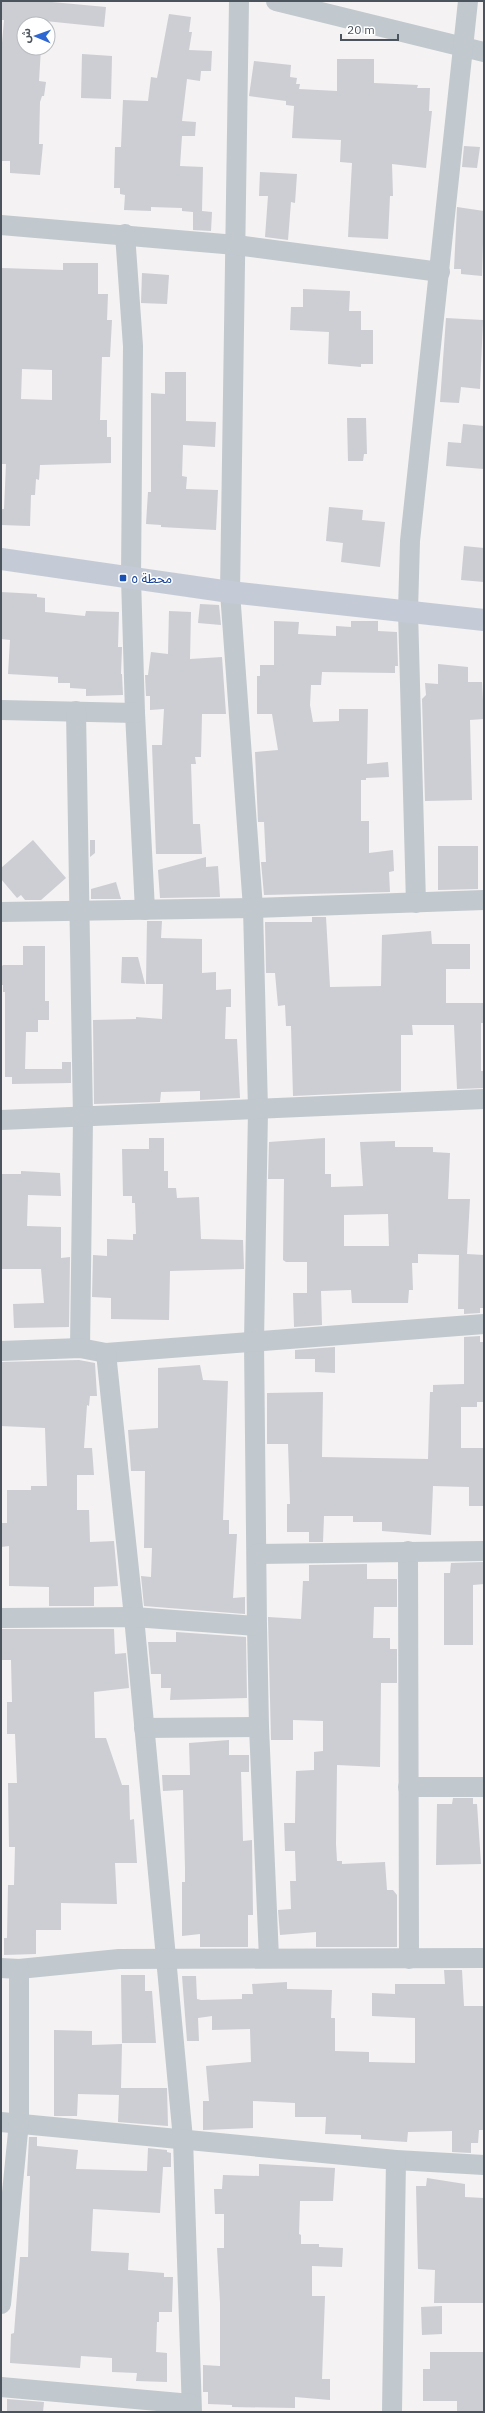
<svg xmlns="http://www.w3.org/2000/svg" width="485" height="2413" font-family="'IBM Plex Sans','Noto Sans Arabic',sans-serif">
<rect width="100%" height="100%" fill="#f4f2f2"/>
<g fill="#ccced3" fill-rule="evenodd">
<path d="M1,1H41L106,7L104,27L45,21V24H24V48H41L39,81L46,82L44,96H42L40,102L39,144H43L40,175L10,173V161H2L1,54L4,20H1Z"/>
<path d="M169,14L191,17L189,32H192L189,50L212,51L211,71H201L200,81L187,79L182,121L196,122L195,136H182L180,166L203,167L202,211L212,212L211,231L193,230V212L182,211V208L151,207V211L124,210L125,195L120,194V188H114L115,147H121L123,100L148,101L151,77L157,78Z"/>
<path d="M82,54L112,56L111,99L81,98Z"/>
<path d="M337,59H374V83L418,85L417,88H430L429,111H432L426,168L392,164L393,196H390L388,239L348,237L352,163L340,162L341,140L292,138L294,106L286,105V101L249,96L254,61L291,65L290,77L297,78L296,84H300L299,89L337,91Z"/>
<path d="M464,146L480,147L477,168L462,167Z"/>
<path d="M260,172L297,174L295,203L291,202L288,240L265,237L268,196H259Z"/>
<path d="M457,207L484,211L482,276L461,274V269H454Z"/>
<path d="M63,263H98V294H108L107,320H112L110,357H102L100,420H107V437H111V463L40,465L39,480L36,479L35,495H31L30,526L1,525V509H4L6,464H2L1,461L2,268L63,270ZM22,369L52,370V400L21,399Z"/>
<path d="M142,273L169,275L167,304L141,303Z"/>
<path d="M303,289L350,291L349,311H361V330H373V364H361V367L328,364L329,332L290,330L291,307H303Z"/>
<path d="M446,318L483,320L480,389L461,387L459,403L440,402Z"/>
<path d="M165,372H186V421L216,422L215,447L183,445L182,476L187,477L186,489L218,490L216,530L161,527V525L146,524L148,492H151V393L165,394Z"/>
<path d="M347,418H366L367,454H364L363,461H348Z"/>
<path d="M463,424L484,426V469L446,466L448,442L461,443Z"/>
<path d="M329,507L363,510L362,520L385,522L380,567L341,562L343,543L326,541Z"/>
<path d="M464,546L484,548V582L461,580Z"/>
<path d="M1,592L37,594V597L45,598V612L85,616L86,611L119,612L118,647H122L121,674H122L123,695L86,696V689L70,688V683H58V677L8,674L10,640L1,639Z"/>
<path d="M200,604L219,605L221,625L198,623Z"/>
<path d="M169,611L191,612L190,659L222,657L226,714H202L201,757H195L196,764H191L193,824H200L202,854H156L152,745H162L164,709L150,710V696H146L145,675H148L151,652L168,654Z"/>
<path d="M274,621L299,622L298,634L336,636V626L351,627V621H378V631L397,632L398,666H395V673L322,672L321,685H311L310,705L313,722L339,721V709H368L367,764L388,762L389,777L366,778V780H361V821H369V853L393,850L394,871L389,872L390,892L264,895L261,862H266L264,822H258L255,752L278,750L272,714H257V676H260V665H274Z"/>
<path d="M438,664L468,667V682H482L484,719L470,720L472,800L425,801L422,699L426,695L425,683L438,684Z"/>
<path d="M33,840L66,878L41,900H25L21,895L17,898L1,879V868Z"/>
<path d="M90,840H95V853L90,857Z"/>
<path d="M438,846H478V889L438,890Z"/>
<path d="M206,857V867L218,866L220,897L160,898L158,870Z"/>
<path d="M116,882L121,899H91V889Z"/>
<path d="M312,917H326L330,987L381,986L382,935L431,931L432,944H470V969H446V1003H484V1023H481V1071H484V1088L457,1089L454,1025H412L413,1035H401V1091L293,1096L291,1026H286L285,1005L278,1006L275,973H266L265,922H312Z"/>
<path d="M147,921H162L161,938L202,939V973L216,972V990L231,989V1007H226L225,1039H237L240,1098L200,1100V1091L161,1092L160,1102L94,1104L93,1020L136,1019V1017L162,1019L163,984H146Z"/>
<path d="M23,946H45V1001H49V1020H38V1032H26L25,1069H62V1062H71V1083L12,1084V1077H5V992H3V985H1V967L3,965H23Z"/>
<path d="M122,957H138L145,984L121,983Z"/>
<path d="M149,1138H164V1171H168V1188H176L177,1198L199,1197L201,1239L243,1240L244,1269L170,1271L169,1320L111,1319V1298L92,1297L93,1255L107,1256V1239L133,1240V1234H136L135,1203H132V1196H123L122,1149H149Z"/>
<path d="M325,1138V1174H331V1187L363,1186L360,1142L395,1141V1147H433V1152L450,1153L448,1199H470L467,1254L484,1255V1308H480V1313L464,1314V1309H458L459,1255L418,1254V1263H412L413,1290H409L408,1303H352L351,1290L321,1291L322,1325L294,1327L293,1293H307V1262H286L283,1260L284,1179H268L269,1142ZM388,1214L389,1246H344V1215Z"/>
<path d="M21,1171L60,1173L61,1196L28,1195L27,1226L61,1227V1258L70,1257L69,1327L14,1328L13,1304L44,1303L41,1269H1L2,1174H21Z"/>
<path d="M480,1336V1342H484V1402H477V1407H461V1448H484V1506H469V1487L433,1486L431,1535L382,1531V1522H353V1516H324L323,1542H309V1532H287V1504H290L288,1444H267V1393L323,1392L322,1457L428,1459L430,1392H433V1385L464,1384V1337Z"/>
<path d="M335,1347V1373L315,1372V1359H295V1350Z"/>
<path d="M79,1360L95,1363L97,1396H90L89,1406L87,1405L84,1448H92L94,1475H77V1510H89L90,1542L114,1541L118,1586L94,1587V1606H49V1587L9,1586V1546L1,1547V1523H7V1490H31V1486H47L45,1428L1,1426V1362Z"/>
<path d="M200,1365L203,1380L228,1381L223,1520H229V1534H237L233,1598L245,1597V1614L144,1606L141,1576L151,1577L152,1548H144L145,1471H131L128,1430L158,1428V1368Z"/>
<path d="M484,1562V1584L473,1585V1645H444V1573H450L451,1563Z"/>
<path d="M367,1564V1579H397V1607H374L373,1638H390V1649H397V1683H381L380,1767L337,1765L336,1844L337,1861H342V1864L385,1862L387,1890H393L397,1895V1947H316V1932L280,1935L278,1910L291,1909L290,1881H296L295,1851H285L284,1823H295L296,1771L314,1770V1752L323,1751V1721L293,1720V1740H271L268,1617L301,1619L303,1581H309V1565Z"/>
<path d="M1,1629H114L115,1654L126,1653L129,1688L94,1692L95,1738H106L122,1785H129L130,1820L134,1819L137,1863H115L117,1904L61,1903V1930H36V1954L4,1955V1938H7L8,1885H14L15,1847H9L8,1783H17L15,1734H7V1702H12L11,1660H2Z"/>
<path d="M176,1632L246,1637L247,1698L170,1700L171,1688H161V1674H151L148,1642H176Z"/>
<path d="M229,1740V1755H249V1772H241L243,1841L252,1840L253,1915H248V1947H200V1934L182,1936V1882H185V1868L183,1790L163,1791L162,1775H190L189,1743Z"/>
<path d="M453,1798H473V1804H477L481,1864L436,1865L437,1804H452Z"/>
<path d="M444,1970H462L464,2006H484L483,2130H479L478,2143H471V2153L452,2152V2131L408,2132L407,2142L361,2139V2135L325,2134L326,2117H295V2103L253,2101V2128L203,2130V2101H209L206,2066L251,2062L250,2029L212,2030V2016L198,2018L199,2041H187L182,1976H196L197,1999L201,2000L242,1999V1994H253L252,1984L287,1982V1989L332,1990L331,2018H335V2051L369,2052V2062L415,2063V2018L372,2016V1993L395,1994V1984H445Z"/>
<path d="M121,1975H145V1991H152L156,2043H122Z"/>
<path d="M54,2030L92,2031V2045L122,2044L121,2088H167L168,2126L118,2122L119,2095L78,2094L77,2116H54Z"/>
<path d="M29,2137H37V2146L78,2150L76,2169L147,2171L148,2148L167,2150V2152L171,2153V2167H163L160,2213L93,2209L91,2251L129,2253L128,2270L164,2273V2277H173L172,2312H159V2322H157L156,2352L167,2353V2382L136,2381L137,2373L112,2372V2358L81,2356L80,2368L10,2363L11,2334L14,2333L20,2257H28L30,2176H27Z"/>
<path d="M259,2164L335,2168L333,2201H300L299,2234L301,2235V2244H319V2247L343,2248L342,2267L312,2266V2296H325L322,2379H330V2400L295,2397V2408L232,2407V2405L208,2404V2392H203V2365L220,2366V2303L217,2248H224V2214H215L214,2189H222L223,2175L259,2176Z"/>
<path d="M427,2178L465,2184V2197L484,2198V2303H434L435,2270L418,2269L416,2186H426Z"/>
<path d="M442,2306V2334L422,2335L421,2307Z"/>
<path d="M430,2352H484V2412H457V2401H423V2369H430Z"/>
<path d="M7,2399L44,2402L43,2412H7Z"/>
</g>
<g fill="none" stroke-linecap="round" stroke-linejoin="round">
<g stroke="#c1c8ce" stroke-width="20">
<path d="M239,1L230,592L253,908L258,1110L254,1342L257,1626L259,1727L269,1958"/>
<path d="M276,1L484,52"/>
<path d="M1,225L236,245L440,272"/>
<path d="M125,234L133,346L131,578L135,713L145,910"/>
<path d="M1,710L135,713"/>
<path d="M76,711L83,1118L80,1348"/>
<path d="M416,903L408,611L410,541L468,1"/>
<path d="M1,912L253,908L484,900"/>
<path d="M1,1120L484,1099"/>
<path d="M1,1351L80,1348L106,1353L484,1324"/>
<path d="M106,1353L134,1617L183,2139L192,2412"/>
<path d="M408,1551L409,1959"/>
<path d="M257,1554L484,1551"/>
<path d="M1,1618L134,1617L257,1626"/>
<path d="M144,1728L259,1727"/>
<path d="M408,1787H484"/>
<path d="M1,1968L19,1969L119,1959L484,1958"/>
<path d="M1,2122L396,2160L484,2165"/>
<path d="M1,2304L19,2122V1969"/>
<path d="M1,2387L191,2404"/>
<path d="M392,2412L396,2160"/>
</g>
<path stroke="#c5cbd6" stroke-width="22" d="M1,559L230,592L484,620"/>
</g>
<rect fill="#1a4fb4" stroke="#fff" stroke-width="1.5" x="119" y="574" width="8" height="8" rx="2"/>
<g text-anchor="middle" dominant-baseline="central" stroke-width="3" stroke-linejoin="round" paint-order="stroke">
<g font-size="13" fill="#164399" stroke="#fff" text-anchor="start">
<text x="131" y="578">محطة ٥</text>
</g>
</g>
<rect width="485" height="2413" fill="none" stroke="#4b535d" stroke-width="4"/>
<g transform="translate(36 36) rotate(272)"><circle r="19" fill="#ffffff" stroke="#b7babe"/>
<path d="M0-3L7 15L0 10L-7 15Z" fill="#2e67d1"/>
<text y="-6" font-size="11" font-weight="bold" text-anchor="middle" fill="#4b535d">ش</text>
</g>
<path d="M341 34v6h57v-6" fill="none" stroke="#4b535d" stroke-width="2"/>
<text x="347" y="34" font-size="12" fill="#4b535d" stroke="#ffffff" stroke-width="3" paint-order="stroke">20 m</text>
</svg>
